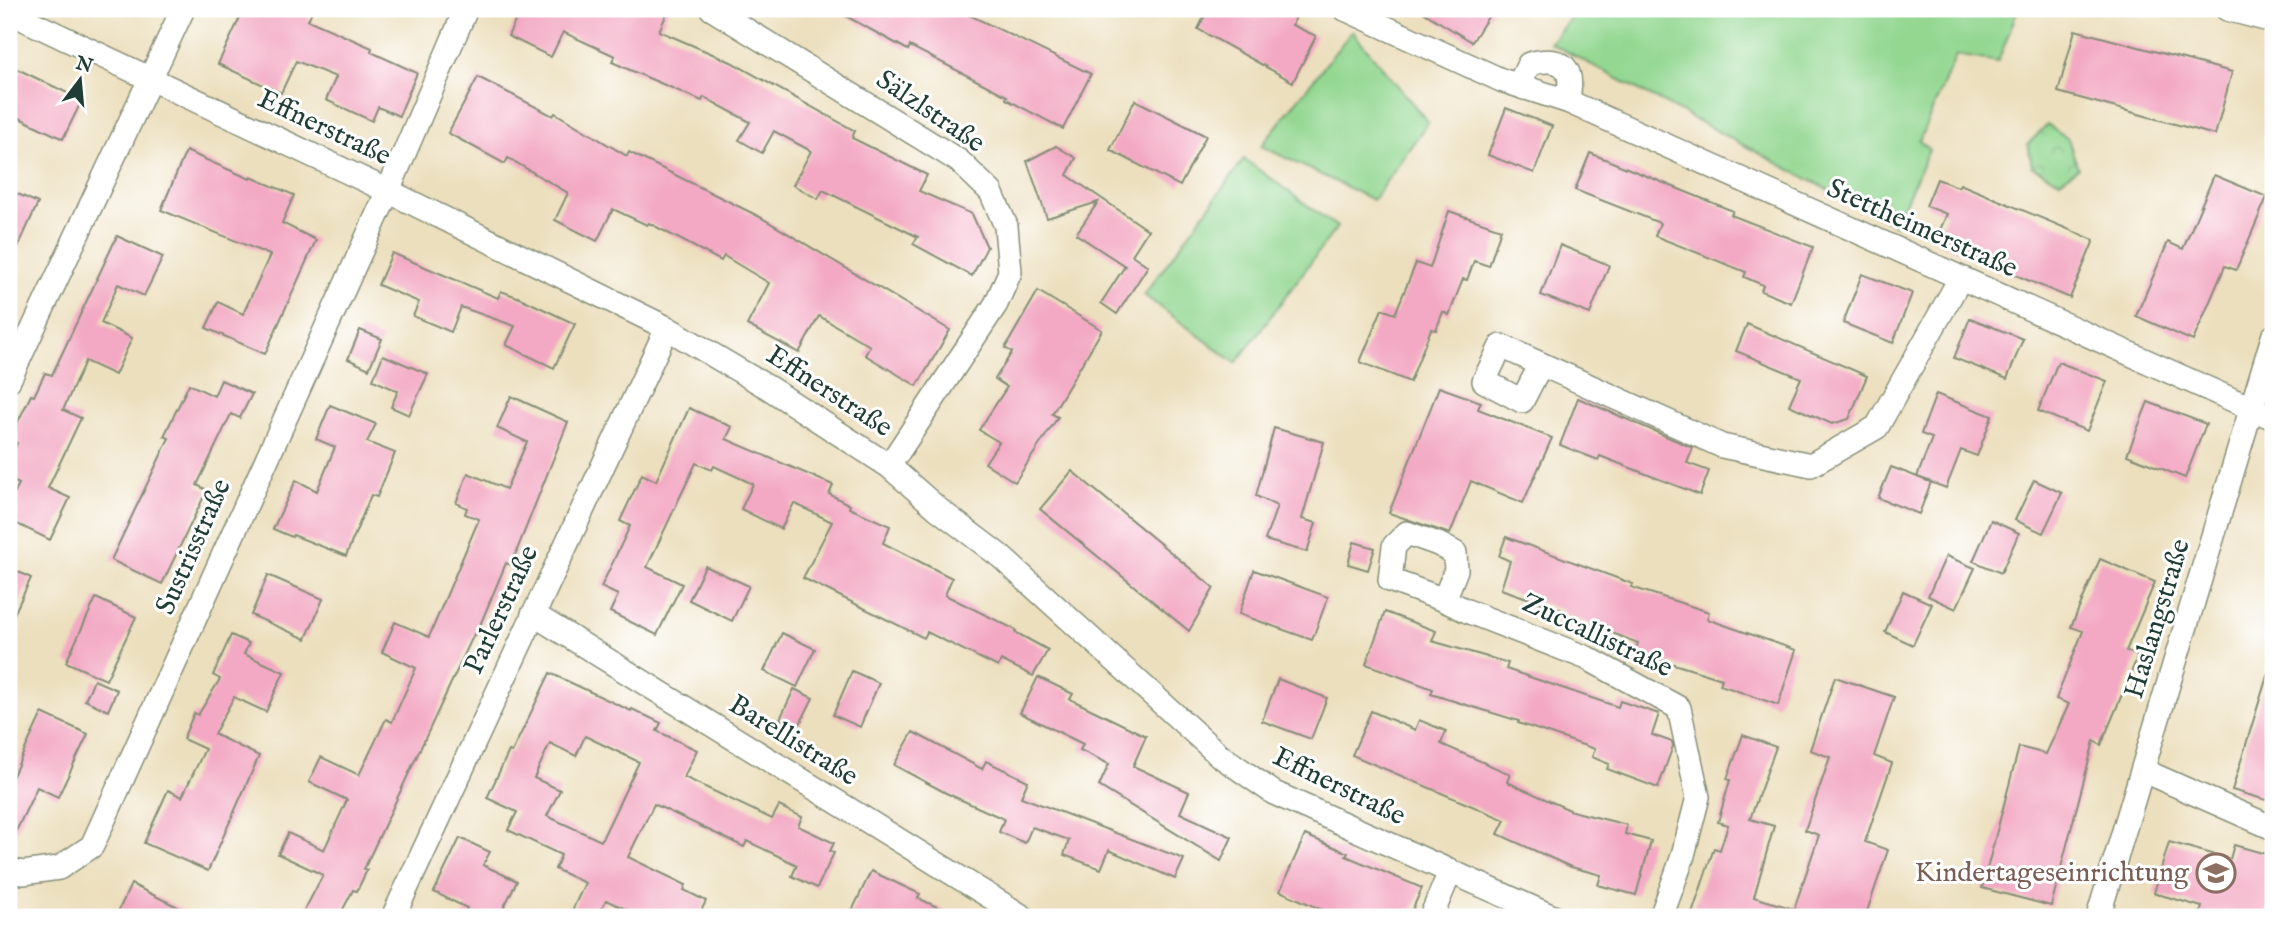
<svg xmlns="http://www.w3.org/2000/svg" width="2282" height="926" font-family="'IM FELL English',serif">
<defs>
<pattern id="park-crowns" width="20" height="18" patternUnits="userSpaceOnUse" patternTransform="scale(1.75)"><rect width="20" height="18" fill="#93d791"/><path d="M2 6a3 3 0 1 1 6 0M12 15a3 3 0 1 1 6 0" fill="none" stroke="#7eb97e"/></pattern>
</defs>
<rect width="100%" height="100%" fill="#fff"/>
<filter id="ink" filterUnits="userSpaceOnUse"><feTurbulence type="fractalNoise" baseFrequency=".0143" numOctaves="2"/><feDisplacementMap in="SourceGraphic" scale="14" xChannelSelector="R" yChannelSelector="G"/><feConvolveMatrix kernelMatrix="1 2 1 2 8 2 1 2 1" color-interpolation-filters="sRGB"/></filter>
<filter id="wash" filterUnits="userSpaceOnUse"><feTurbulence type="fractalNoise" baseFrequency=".00686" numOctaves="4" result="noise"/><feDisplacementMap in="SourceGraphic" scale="28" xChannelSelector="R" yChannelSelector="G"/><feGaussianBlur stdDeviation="1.57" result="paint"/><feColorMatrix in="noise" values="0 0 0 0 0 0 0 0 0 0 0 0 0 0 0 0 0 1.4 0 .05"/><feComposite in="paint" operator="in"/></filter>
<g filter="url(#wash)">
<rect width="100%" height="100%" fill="#ecdfbd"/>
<g fill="#93d791" stroke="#598a62" stroke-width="2">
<path d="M1578,9H2018L1998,62L1956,55L1919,141L1929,150L1895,225L1550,43Z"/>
<path d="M1352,31L1428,122L1373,200L1261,146Z"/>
<path d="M1244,159L1337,227L1236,363L1144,295Z"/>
</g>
<path fill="url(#park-crowns)" stroke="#598a62" stroke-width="2" d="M2047,125L2068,139L2078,168L2060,181L2032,166L2028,144Z"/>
<g id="blocks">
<g fill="#f3a9c3" fill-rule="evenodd">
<path d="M244,9H313L308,20L372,48L371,52L417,73L399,116L378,107L372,121L326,100L336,77L296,61L281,93L218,64Z"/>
<path d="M521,9H669L659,31L731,62L855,131L852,138L927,175L919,191L972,214L987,247L972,276L913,244L918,237L823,190L818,199L793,185L811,151L774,131L762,153L739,140L750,122L704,97L702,101L639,74L612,62L615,56L563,32L551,57L508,36Z"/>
<path d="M833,9H957L1091,74L1063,129L1006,99L1007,96L910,46L908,50Z"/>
<path d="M1208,9H1300L1292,25L1316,36L1293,82L1198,29Z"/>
<path d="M1418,9H1493L1472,42Z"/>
<path d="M2075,30L2232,72L2215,135L2058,92Z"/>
<path d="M9,65L82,100L63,139L9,113Z"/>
<path d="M478,77L553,116L555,113L627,156L629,152L760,217L950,330L917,386L865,355L870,346L819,316L799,353L747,325L769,283L724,256L721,261L649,223L647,225L613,209L597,241L555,220L568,193L508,158L505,164L448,133Z"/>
<path d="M1135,100L1206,136L1180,186L1110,150Z"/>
<path d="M1506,108L1552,126L1534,173L1488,155Z"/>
<path d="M1056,146L1076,158L1067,175L1148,230L1132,255L1148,266L1117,314L1101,303L1125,266L1076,234L1098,202L1047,218L1027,161Z"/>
<path d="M186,151L250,179L251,177L294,195L282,223L316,240L265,354L206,328L218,302L243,314L270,255L161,210Z"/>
<path d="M1590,153L1733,211L1731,215L1813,247L1791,303L1761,291L1763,285L1744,277L1746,272L1655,236L1660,223L1575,190Z"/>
<path d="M2214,175L2267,197L2236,270L2225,266L2193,341L2136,316L2168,242L2183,249Z"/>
<path d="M1937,179L1958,187L1960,184L2094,240L2070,298L1935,241L1947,214L1926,206Z"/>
<path d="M9,190L38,203L9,267Z"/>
<path d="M1449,211L1501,229L1489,266L1474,261L1467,280L1463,279L1449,315L1443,312L1436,330L1431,329L1410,382L1360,362L1382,309L1395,314L1416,263L1430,268Z"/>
<path d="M117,236L163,257L144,296L118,284L101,323L132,338L115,375L85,361L63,410L81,418L48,488L70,498L50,540L9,520V504L19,484L9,479V461L17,443L9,440L31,395L34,396L45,373L52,375Z"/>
<path d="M1560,245L1609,265L1590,314L1541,295Z"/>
<path d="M392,253L498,298L501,291L520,298L575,324L554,368L506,345L515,326L461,307L451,332L413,316L419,302L378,285Z"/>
<path d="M1862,274L1912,293L1893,343L1843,323Z"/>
<path d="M1038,291L1102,330L1052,414L1058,417L1015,482L985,463L999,442L979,430L1007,387L995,379L1012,352L1005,348Z"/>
<path d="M1970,318L2023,339L2007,379L1954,358Z"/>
<path d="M1747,324L1867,376L1849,419L1832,424L1789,405L1801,378L1736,351Z"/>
<path d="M360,330L382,339L369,369L348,359Z"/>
<path d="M383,355L428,374L409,415L391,407L398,391L373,380Z"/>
<path d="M2058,362L2107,381L2087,431L2038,411Z"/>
<path d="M221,380L252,394L240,418L231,414L197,485L207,490L162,584L111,560L169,438L164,436L189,384L214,396Z"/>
<path d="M1439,387L1481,402L1478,409L1552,438L1523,503L1471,481L1450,534L1389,513Z"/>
<path d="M1936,394L1992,416L1977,456L1961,450L1946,488L1917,477L1932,438L1921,434Z"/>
<path d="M511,396L568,422L511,565L506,563L476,635L474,634L364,869L367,870L357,891L353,890L339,917H301L323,875L278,854L288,833L324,850L347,800L309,782L321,757L359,775L386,719L392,722L416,668L382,652L395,622L429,637L479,519L465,514L467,508L456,503L468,473L506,489L527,442L497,428Z"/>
<path d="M1578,398L1693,448L1687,463L1709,471L1700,495L1600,456L1598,460L1560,445Z"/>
<path d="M2148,402L2206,424L2185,478L2127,455Z"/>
<path d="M330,405L376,424L367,442L395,453L377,497L371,495L346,556L293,535L292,537L273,529L296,480L317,491L335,447L316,439Z"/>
<path d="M689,408L732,427L726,439L833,485L829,494L850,505L849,508L890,526L883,543L952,578L945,595L1016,630L1015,632L1048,650L1033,676L1001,660L998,667L927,632L924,638L803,578L832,522L794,503L781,529L741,509L753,484L714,466L712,470L696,463L647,567L682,584L657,635L610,612L618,595L601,587L630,526L620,521L642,474L656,481Z"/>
<path d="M1274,428L1324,442L1302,519L1316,523L1307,552L1265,540L1277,506L1256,496Z"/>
<path d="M1891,467L1931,482L1919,514L1878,498Z"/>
<path d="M1072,471L1214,588L1189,631L1040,509Z"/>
<path d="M2034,480L2062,493L2043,533L2015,520Z"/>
<path d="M1991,520L2019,533L2001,573L1973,561Z"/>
<path d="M1506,537L1633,584L1631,587L1709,612L1707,619L1796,650L1778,705L1720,685L1722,679L1635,652L1638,643L1564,614L1565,611L1501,589L1510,561L1499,556Z"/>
<path d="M1354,542L1375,548L1368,570L1348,564Z"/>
<path d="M1946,556L1975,568L1956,609L1928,596Z"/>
<path d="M2100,559L2155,582L2126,651L2138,656L2101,745L2094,741L2051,906L1982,888L2019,747L2046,754L2069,704L2056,699L2083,631L2071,627Z"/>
<path d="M705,566L749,586L732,621L689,600Z"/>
<path d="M9,567L31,578L9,625Z"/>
<path d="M1254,570L1328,597L1312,640L1239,614Z"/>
<path d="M268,575L323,599L306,639L251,615Z"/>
<path d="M1903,591L1932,604L1913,645L1885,632Z"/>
<path d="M96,598L136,617L106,680L66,662Z"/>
<path d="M1385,612L1436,631L1432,641L1508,663L1506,669L1618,707L1620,701L1659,714L1652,735L1672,742L1673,746L1658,788L1607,769L1609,764L1592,757L1595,749L1518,723L1519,721L1431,694L1433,689L1366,664Z"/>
<path d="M782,633L815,649L797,687L764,671Z"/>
<path d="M231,635L249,643L244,654L284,672L266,712L234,697L214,734L259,756L208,871L144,843L168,790L182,797L205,749L183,739L194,713L198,715L220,679L213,675Z"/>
<path d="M852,671L879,683L860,727L833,715Z"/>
<path d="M550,673L631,711L632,709L661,723L657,731L697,750L684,777L772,819L779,806L802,817L798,826L834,843L830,851L834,853L817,888L792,876L797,865L747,841L744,847L654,804L628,857L686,885L684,890L706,901L698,917H643L606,900L598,917H569L585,883L555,869L561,855L508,830L517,812L487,798L509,751L512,752ZM585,736L639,762L601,841L547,816L560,790L534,778L550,743L576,756Z"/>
<path d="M2268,673L2273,674V802L2232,790Z"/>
<path d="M1038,677L1073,694L1070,699L1146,736L1133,766L1189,792L1180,813L1232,837L1221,861L1099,786L1109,764L1080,750L1083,744L1020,713Z"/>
<path d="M1835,677L1894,697L1874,756L1892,763L1865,842L1888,850L1865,917H1691L1714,848L1720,850L1728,825L1718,822L1730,780L1727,779L1743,735L1776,747L1750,819L1774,826L1754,897L1794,909L1819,835L1805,830L1830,757L1810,750Z"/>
<path d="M1278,679L1327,698L1311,739L1262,721Z"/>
<path d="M94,680L117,690L108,711L85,700Z"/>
<path d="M794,689L813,698L798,728L780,719Z"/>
<path d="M1371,711L1415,730L1419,720L1446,731L1441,744L1510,774L1507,782L1572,811L1627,825L1625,834L1651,841L1636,895L1598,885L1601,875L1571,867L1498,834L1505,820L1352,755Z"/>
<path d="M42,713L88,734L58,797L37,787L9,846V784Z"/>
<path d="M913,732L982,769L986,761L1028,781L1021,797L1184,859L1175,879L1109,850L1101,869L1064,855L1069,840L1032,827L1025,843L999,832L1004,819L946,793L894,765Z"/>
<path d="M1305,835L1348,853L1346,856L1422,888L1409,917H1338L1280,891Z"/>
<path d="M460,838L490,852L483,865L517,881L499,917H463L467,908L434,892Z"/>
<path d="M2169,842L2230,859L2234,845L2273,856V887L2265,917H2199L2202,907L2154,893Z"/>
<path d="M871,871L920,894L918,898L958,917H849Z"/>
<path d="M131,884L198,917H130L118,912Z"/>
</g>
</g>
</g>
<g filter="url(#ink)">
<use href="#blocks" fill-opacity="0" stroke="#868e78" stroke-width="2"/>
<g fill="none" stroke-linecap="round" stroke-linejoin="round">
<g stroke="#868e78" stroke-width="26">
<g id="street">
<path d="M712,9L959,161L991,192L994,199L1006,226L1010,272L996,304L889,466"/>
<path d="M1345,9L1501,80L1567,101L2273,418"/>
<path d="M2227,9L2273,21"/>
<path d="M9,12L388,191L667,328L769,388L889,466L938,509L1000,556L1219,755L1274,793L1553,917"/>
<path d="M1524,88L1523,76L1529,64C1562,55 1576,67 1567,101"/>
<path d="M1540,366L1522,401L1484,381L1501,346L1722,446L1811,465L1877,427L1960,279"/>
<path d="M9,380L183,9"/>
<path d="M1444,600L1456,570L1455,553L1438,544L1407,533L1394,546L1390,580L1444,600L1467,611L1587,658L1679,708L1698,797L1682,859L1661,917"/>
<path d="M533,614L1023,917"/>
<path d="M2144,771L2273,828"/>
<path d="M9,870L23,873L59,868L92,846L388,191L466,9"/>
<path d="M393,917L667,328"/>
<path d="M1431,917L1450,872"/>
<path d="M2098,917L2273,337"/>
</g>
</g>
<use href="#street" stroke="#fff" stroke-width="23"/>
</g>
</g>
<defs>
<g id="school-ring" transform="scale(2.0125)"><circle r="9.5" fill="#fff" stroke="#8d6e63" stroke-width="1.5"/><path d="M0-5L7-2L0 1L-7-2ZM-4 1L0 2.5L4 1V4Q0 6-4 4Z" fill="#8d6e63"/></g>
</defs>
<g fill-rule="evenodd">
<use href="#school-ring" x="2216" y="873"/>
</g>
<g text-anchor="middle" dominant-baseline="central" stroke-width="6" stroke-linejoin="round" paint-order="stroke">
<g font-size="28" fill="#1f3d34" stroke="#fff">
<text transform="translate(930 112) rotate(34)">Sälzlstraße</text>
<text transform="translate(324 128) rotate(25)">Effnerstraße</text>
<text transform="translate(1922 229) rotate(24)">Stettheimerstraße</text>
<text transform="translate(829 392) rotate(33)">Effnerstraße</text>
<text transform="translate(194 547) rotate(-66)">Sustrisstraße</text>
<text transform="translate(502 610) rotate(-65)">Parlerstraße</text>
<text transform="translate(2158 619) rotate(-73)">Haslangstraße</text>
<text transform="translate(1597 636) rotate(25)">Zuccallistraße</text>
<text transform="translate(793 741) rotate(32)">Barellistraße</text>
<text transform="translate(1339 787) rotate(26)">Effnerstraße</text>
</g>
<g font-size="28" fill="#785e54" stroke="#fff" text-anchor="end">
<text x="2189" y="873">Kindertageseinrichtung</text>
</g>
</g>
<rect width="2282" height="926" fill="none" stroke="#fff" stroke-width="35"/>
<g transform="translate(80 80) rotate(16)" stroke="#ffffff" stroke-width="5" paint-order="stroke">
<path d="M0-5L12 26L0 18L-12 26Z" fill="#1f3d34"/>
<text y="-10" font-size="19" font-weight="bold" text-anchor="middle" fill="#1f3d34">N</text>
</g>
</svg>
